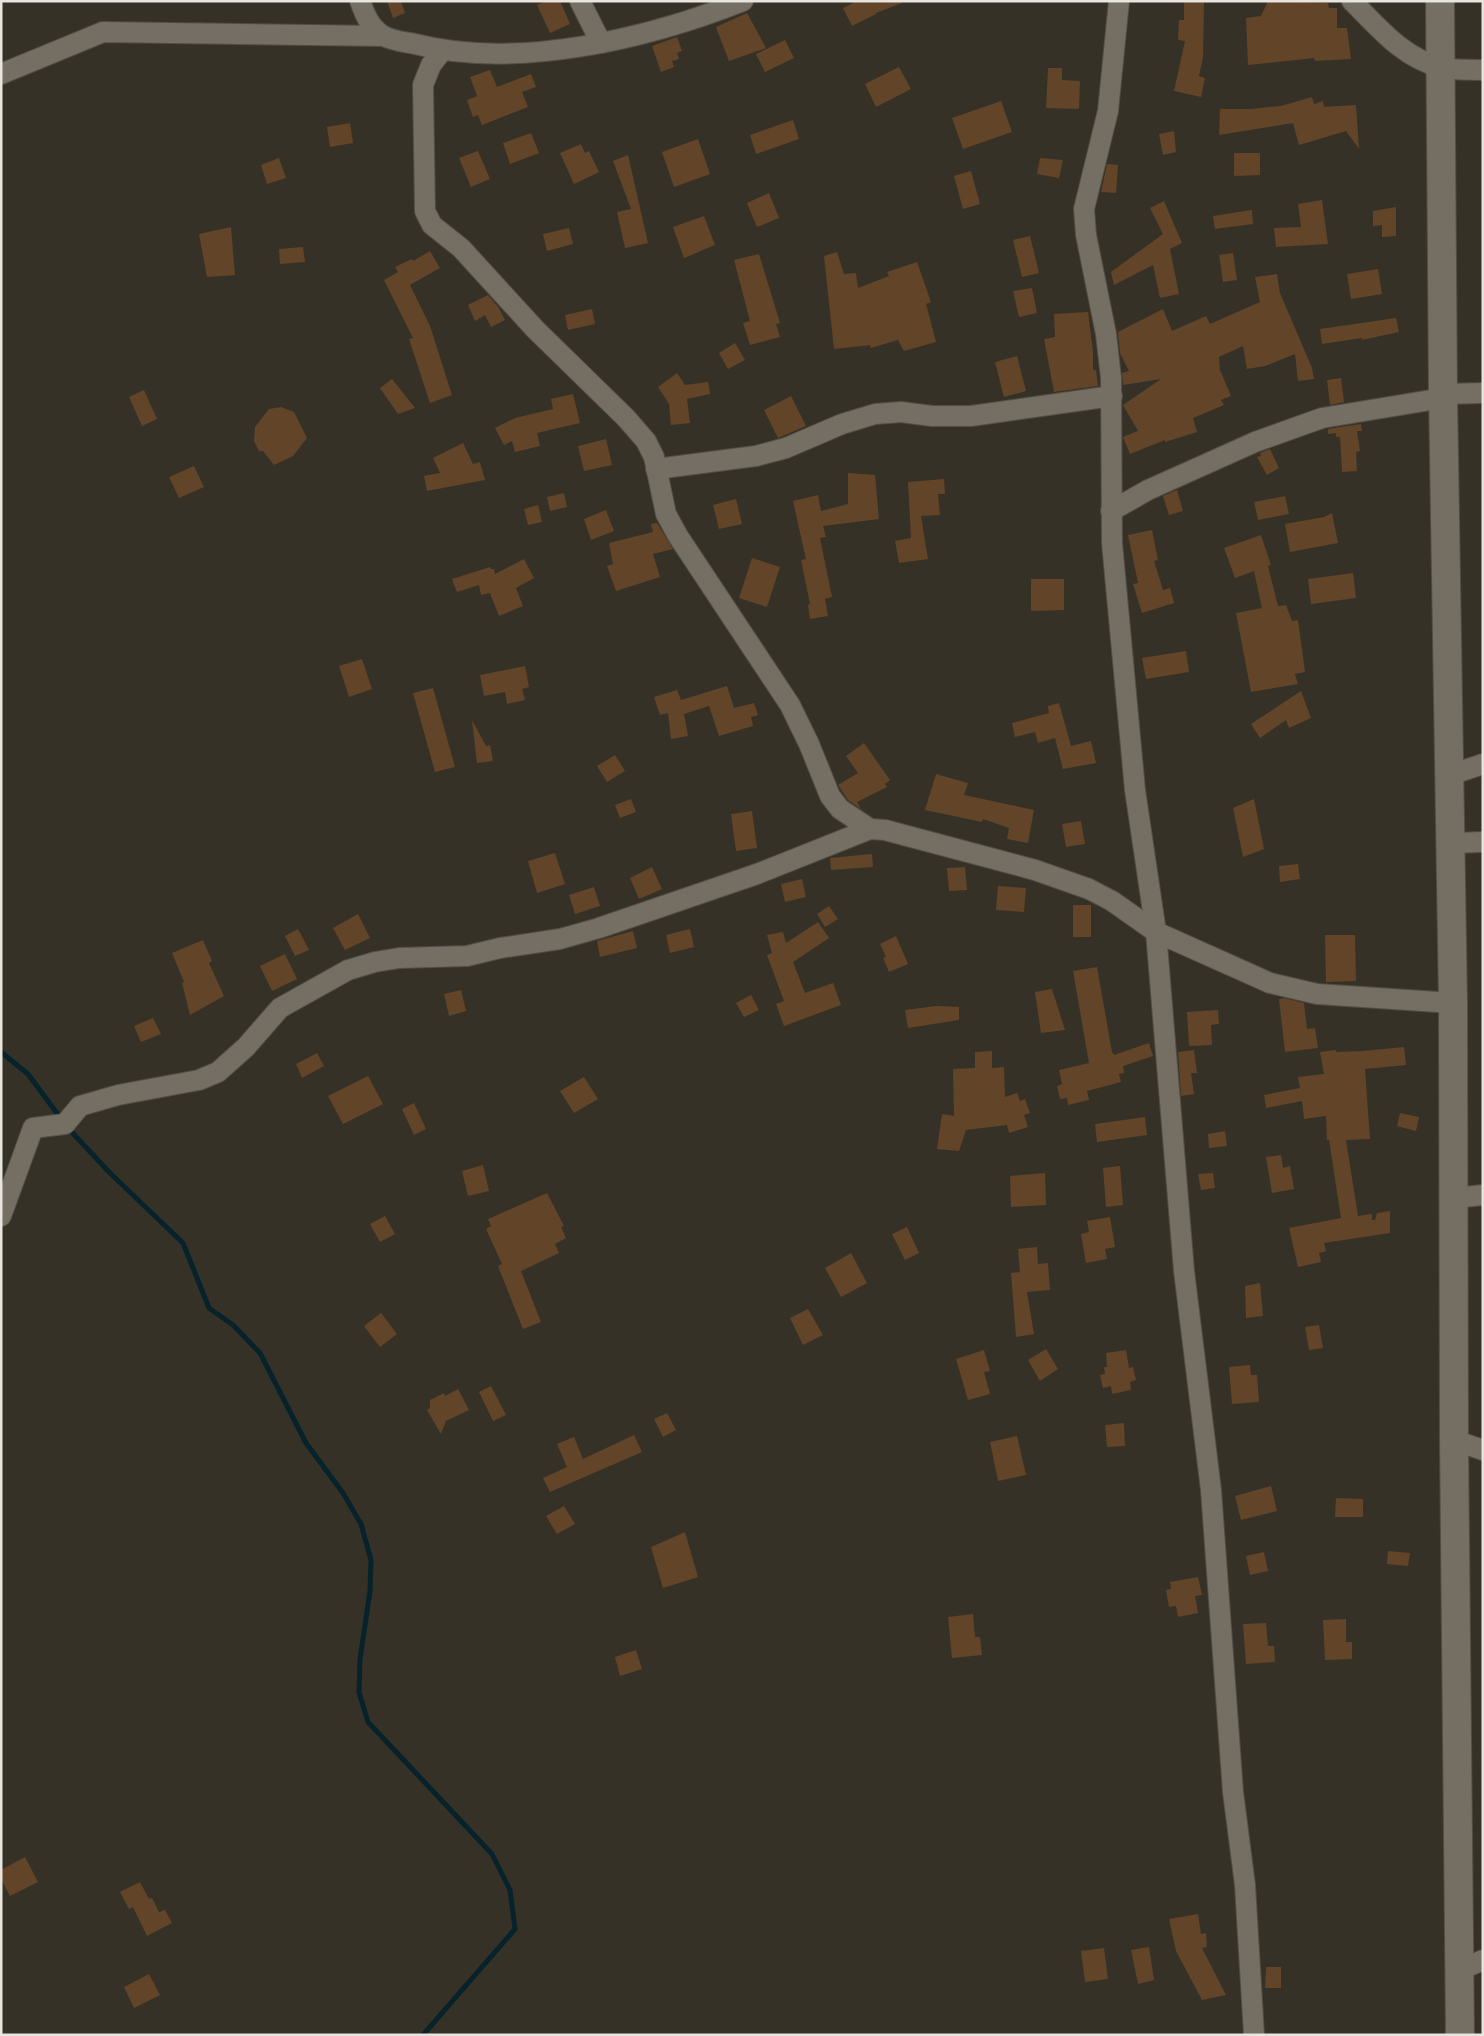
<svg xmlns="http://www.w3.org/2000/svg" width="1484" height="2036" font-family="'Source Serif 4',serif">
<rect width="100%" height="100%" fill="#363127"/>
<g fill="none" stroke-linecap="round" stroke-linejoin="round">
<g stroke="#07222a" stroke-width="5">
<path d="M1,1052L28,1074L62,1120"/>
<path d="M67,1127L110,1173L183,1243L209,1308L233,1325L260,1353L306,1443L343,1493L361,1524L371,1560L370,1591L360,1659L359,1692L368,1722L492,1854L510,1890L515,1929L423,2035"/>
</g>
</g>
<g fill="#624428">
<path d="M387,1H401L405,13L393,18Z"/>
<path d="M546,1H560L570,24L550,33L537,5Z"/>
<path d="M857,1H902V3L876,13V14L852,26L843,8Z"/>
<path d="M1184,1H1204L1203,57L1199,76L1205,78L1201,97L1174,91L1185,41L1178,40L1179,20H1184Z"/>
<path d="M1268,1L1328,3L1329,8H1337V28H1347L1351,59L1315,61L1314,58L1248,65L1246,18L1261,16Z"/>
<path d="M747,13L766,48L729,61L716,27Z"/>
<path d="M677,37L682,51L677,53L679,59L672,61L674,67L661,72L652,46Z"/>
<path d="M785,40L794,58L765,72L756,54Z"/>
<path d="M899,67L911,89L876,107L865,84Z"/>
<path d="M1048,68H1062V80L1080,81L1079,109L1046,108Z"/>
<path d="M490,70L497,87L531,74L536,87L522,92L528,107L482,125L478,115L473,117L467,100L477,96L470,77Z"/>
<path d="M1312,97L1314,104L1323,101L1324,107L1356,105L1359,149L1346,131L1299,145L1293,123L1219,135L1220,109H1250L1281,106Z"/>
<path d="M1001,101L1012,132L963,149L952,118Z"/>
<path d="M793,120L799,139L756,154L750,135Z"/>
<path d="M350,123L353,143L330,147L327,127Z"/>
<path d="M1174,131L1176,152L1163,155L1159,134Z"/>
<path d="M531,133L539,153L510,164L503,143Z"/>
<path d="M698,139L710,174L674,187L662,152Z"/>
<path d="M581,144L585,153L589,151L599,172L574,184L560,153Z"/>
<path d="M478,151L490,179L471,187L459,158Z"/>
<path d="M1234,153H1260V175L1234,176Z"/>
<path d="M628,155L648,243L625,248L617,212L631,209L613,161Z"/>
<path d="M279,158L286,178L267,184L261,165Z"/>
<path d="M1040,158L1063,160L1059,178L1037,174Z"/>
<path d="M1107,164L1118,165L1116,193L1101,192Z"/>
<path d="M971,171L980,204L963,209L954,176Z"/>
<path d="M769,193L779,218L757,227L747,203Z"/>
<path d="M1322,200L1328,244L1276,247L1274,228L1301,227L1298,204Z"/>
<path d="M1164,201L1182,243L1170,249L1179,294L1160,298L1153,265L1114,285L1111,272L1163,234L1150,208Z"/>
<path d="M1396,207V236L1382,237V225L1373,226V211Z"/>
<path d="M1252,210L1253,224L1215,229L1213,216Z"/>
<path d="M704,216L715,245L684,258L673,227Z"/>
<path d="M231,227L235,275L207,277L199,234Z"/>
<path d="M569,228L573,244L547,251L543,234Z"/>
<path d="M1030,236L1039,273L1022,277L1013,240Z"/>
<path d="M303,247L305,262L280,264L279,249Z"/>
<path d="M430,251L440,268L410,285L430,326L452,395L430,403L409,339L413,338L384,280L398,272L395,267L412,259L413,261Z"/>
<path d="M837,252L844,274L856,273L858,288L889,276L887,272L917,262L931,302L926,304L936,342L904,351L898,340L871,348L870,345L834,349L824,256Z"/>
<path d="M1233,253L1237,280L1223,282L1219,255Z"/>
<path d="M759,254L780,323L776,324L780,337L750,345L743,323L750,321L734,260Z"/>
<path d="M1378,269L1382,294L1351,299L1347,274Z"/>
<path d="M1277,274L1280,293L1312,368L1314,379L1298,381L1295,354L1265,366L1247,369L1243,346L1219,357L1220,370L1231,396L1221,400L1224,405L1193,418L1197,432L1165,442V440L1130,454L1123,437L1138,431L1123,405L1161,379L1123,385L1122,373L1129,371L1120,353L1118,332L1163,309L1172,331L1206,316L1210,324L1260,302L1255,277Z"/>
<path d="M1032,288L1037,313L1019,317L1013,291Z"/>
<path d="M488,295L499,308L505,320L491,327L485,315L475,321L468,305Z"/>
<path d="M592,309L595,324L568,330L565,315Z"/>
<path d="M1088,312L1093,352V370H1096L1098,386L1054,392L1044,339L1055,337L1054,314Z"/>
<path d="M1396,318L1399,332L1362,340V338L1322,344L1320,329Z"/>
<path d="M735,343L745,360L728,369L719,353Z"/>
<path d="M1017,356L1026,391L1004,397L995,362Z"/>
<path d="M677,373L685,385L708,382L710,394L687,399L690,423L671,425L669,404L658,387Z"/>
<path d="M1341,378L1344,402L1330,405L1327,380Z"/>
<path d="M392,379L415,408L398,414L380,388Z"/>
<path d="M144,390L157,419L142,426L129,397Z"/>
<path d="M573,394L580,423L537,433L540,446L515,452L512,441L504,445L495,428L515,418L553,409L551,399Z"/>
<path d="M791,396L806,426L778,438L764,410Z"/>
<path d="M281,407L294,412L307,438L293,456L274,465L263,451H259L254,441L255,427L269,409Z"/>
<path d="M1361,424L1362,431H1357L1360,451L1356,452L1357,471L1342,472L1340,437H1336V433L1328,434V429Z"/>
<path d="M606,439L612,465L584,471L578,446Z"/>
<path d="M463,443L473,464L480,462L485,480L427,491L424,476L440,473L433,458Z"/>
<path d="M1270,449L1279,468L1267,475L1257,457L1261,456L1260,453Z"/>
<path d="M194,466L204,487L179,498L169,477Z"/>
<path d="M848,473L875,475L879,519L823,526L826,537L820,538L832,597L825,599L828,616L810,619L808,605L810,604L801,560L806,559L793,501L818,495L821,511L848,504Z"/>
<path d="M944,479L945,494H938L940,515L921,516L928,559L899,563L895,541L911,538L908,482Z"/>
<path d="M1177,490L1183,511L1169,515L1163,496Z"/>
<path d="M564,493L567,507L550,511L547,497Z"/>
<path d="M1285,496L1289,514L1258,520L1254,502Z"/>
<path d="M736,499L742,524L719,529L713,505Z"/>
<path d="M538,505L542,522L528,525L524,509Z"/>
<path d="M606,510L614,531L591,540L584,519Z"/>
<path d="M1332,513L1338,543L1290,552L1285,524L1324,517Z"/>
<path d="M657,523L673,549L653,554L660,577L616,591L607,566L613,564L609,543L653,532L651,524Z"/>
<path d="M1152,530L1158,560L1154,561L1163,590L1170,588L1174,603L1142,613L1133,584L1138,583L1128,535Z"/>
<path d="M1261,535L1271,565L1268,566L1278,606L1286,605L1292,621L1298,620L1305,672L1295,674L1298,684L1251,692L1236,613L1262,608L1254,571L1235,578L1224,548Z"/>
<path d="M752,558L780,567L767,607L739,598Z"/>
<path d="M524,559L534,578L516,588L523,606L499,616L490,593L481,595L479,585L457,592L452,579L490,567L491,569H494L495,574Z"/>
<path d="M1353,573L1356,598L1311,604L1308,579Z"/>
<path d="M1031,579H1064V610L1031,611Z"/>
<path d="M1186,651L1189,672L1146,679L1142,658Z"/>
<path d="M362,659L372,689L349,697L339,666Z"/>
<path d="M525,666L529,687L522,689L525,700L507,704L505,692L484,696L480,675Z"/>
<path d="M727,686L734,708L754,703L758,715L751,717L753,726L719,736L709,706L684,714L688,736L671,739L668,713L660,715L654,697L677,690L681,700Z"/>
<path d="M433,688L455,767L435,772L413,693Z"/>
<path d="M1301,691L1311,718L1289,728L1286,720L1260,738L1251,724Z"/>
<path d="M1059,703L1071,746L1091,741L1096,763L1063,769L1055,738L1038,743L1035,732L1015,737L1012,723L1049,713L1048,706Z"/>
<path d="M472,720L486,746L490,745L493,761L477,763Z"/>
<path d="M864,743L890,780L885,784L887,787L857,802L861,809L848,800L838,785L858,773L846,756Z"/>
<path d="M615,755L625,771L607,782L597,766Z"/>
<path d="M936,774L968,783L964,795L1034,810L1028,843L1007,839L1009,828L983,819L982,822L925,810Z"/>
<path d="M631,799L636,812L620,818L615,805Z"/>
<path d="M1254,799L1264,849L1243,857L1233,808Z"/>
<path d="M752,811L757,848L736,851L731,814Z"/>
<path d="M1081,821L1085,844L1066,847L1062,824Z"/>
<path d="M555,853L565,884L537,893L528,861Z"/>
<path d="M872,854L873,867L831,870L830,858Z"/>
<path d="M1298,864L1300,879L1280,882L1279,866Z"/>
<path d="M652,867L662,889L639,899L630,878Z"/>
<path d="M965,867L967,890L949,891L947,868Z"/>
<path d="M802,879L806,897L785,902L781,884Z"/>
<path d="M998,886L1026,888L1024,912L996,910Z"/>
<path d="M594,887L600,906L575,914L569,895Z"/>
<rect x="1073" y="905" width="18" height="32"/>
<path d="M829,906L838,919L825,927L817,914Z"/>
<path d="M358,914L370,938L345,950L333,928Z"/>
<path d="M818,922L829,938L793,962L805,993L833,983L841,1005L784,1026L776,1004L784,1001L767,955L772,953L767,935L783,932L786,943Z"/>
<path d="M298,929L309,950L295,956L285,936Z"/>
<path d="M690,929L694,947L670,953L666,935Z"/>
<path d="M633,931L637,948L600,957L597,941Z"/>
<path d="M1325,935H1355L1356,981L1326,982Z"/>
<path d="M896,936L908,964L889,972L883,958L886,957L880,944Z"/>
<path d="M203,940L212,961L209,963L224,996L190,1015L182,983L184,982L172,953Z"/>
<path d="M285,954L297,979L272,991L260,966Z"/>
<path d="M1097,967L1112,1052L1114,1055L1149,1043L1153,1056L1123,1066L1124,1073L1119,1074L1121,1082L1087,1091L1089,1100L1068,1105L1067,1098L1060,1099L1057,1086L1062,1084L1059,1070L1089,1063L1073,971Z"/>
<path d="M1052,989L1065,1030L1041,1033L1035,992Z"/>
<path d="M461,990L466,1011L449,1016L444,994Z"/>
<path d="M751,995L759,1010L744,1017L736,1003Z"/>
<path d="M1284,998L1304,1003L1307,1029L1315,1028L1318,1048L1285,1052L1279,999Z"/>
<path d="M936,1006L959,1007V1020L908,1028L905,1010Z"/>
<path d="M1218,1010L1219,1024L1211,1025L1212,1045L1189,1046L1187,1012Z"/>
<path d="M153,1018L161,1034L141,1042L134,1026Z"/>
<path d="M1404,1047L1406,1065L1365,1069L1370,1139L1346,1140L1358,1216L1372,1214V1220H1375L1377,1213L1390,1211V1233L1324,1243L1326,1251L1319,1253L1321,1262L1298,1267L1289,1228L1341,1218L1329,1140H1327L1326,1116L1304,1119L1302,1101L1266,1108L1264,1095L1300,1088L1298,1077L1324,1074L1320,1052L1336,1050V1052L1363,1051Z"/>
<path d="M1194,1050L1197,1073H1191L1194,1094L1181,1096L1178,1052Z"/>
<path d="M992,1051V1068L1004,1067L1005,1097L1017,1093L1020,1101L1025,1099L1030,1113L1024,1115L1028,1127L1009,1133L1007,1125L966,1130L959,1151L937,1149L942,1114L954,1116L953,1069L975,1068V1052Z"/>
<path d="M317,1053L324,1066L302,1078L296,1064Z"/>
<path d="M368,1076L383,1104L343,1124L328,1096Z"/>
<path d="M584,1077L598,1099L574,1113L560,1091Z"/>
<path d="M414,1103L426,1129L414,1135L402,1109Z"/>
<path d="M1400,1113L1419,1117L1416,1131L1397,1126Z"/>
<path d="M1145,1117L1147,1135L1097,1142L1095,1124Z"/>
<path d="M1225,1131L1227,1146L1209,1148L1208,1134Z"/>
<path d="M1281,1155L1283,1168L1290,1166L1294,1189L1272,1193L1266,1157Z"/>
<path d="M483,1165L489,1191L468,1196L462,1171Z"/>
<path d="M1120,1166L1123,1205L1106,1207L1103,1168Z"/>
<path d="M1045,1173L1046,1205L1011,1207L1010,1176Z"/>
<path d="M1213,1173L1215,1188L1201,1190L1198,1174Z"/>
<path d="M547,1193L564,1226L561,1227L566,1238L555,1244L559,1253L521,1271L541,1322L523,1329L498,1266L502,1264L486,1229L491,1226L488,1219Z"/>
<path d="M385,1216L395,1234L380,1242L370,1224Z"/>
<path d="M1110,1217L1115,1247L1105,1249L1107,1259L1086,1263L1081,1234L1089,1232L1087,1221Z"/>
<path d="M907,1227L919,1253L905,1260L892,1234Z"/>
<path d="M1037,1247L1038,1264L1048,1263L1050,1290L1027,1292L1034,1334L1016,1337L1011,1273L1020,1272L1018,1249Z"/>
<path d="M851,1253L867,1283L841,1297L825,1268Z"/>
<path d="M1260,1283L1263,1316L1246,1318L1245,1286Z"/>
<path d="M808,1309L823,1335L803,1345L790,1318Z"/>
<path d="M381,1313L397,1334L380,1347L364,1326Z"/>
<path d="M1319,1325L1323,1348L1309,1350L1305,1327Z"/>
<path d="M1046,1349L1058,1369L1040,1381L1028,1360Z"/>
<path d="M984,1350L990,1371L984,1372L990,1394L968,1400L956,1359Z"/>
<path d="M1126,1350L1129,1368L1133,1367L1136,1380L1130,1382L1131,1390L1112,1394L1111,1386L1103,1388L1100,1375L1105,1374L1104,1367H1107L1106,1353Z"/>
<path d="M1250,1365L1251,1375H1257L1259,1402L1232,1404L1229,1367Z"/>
<path d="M491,1386L506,1415L493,1421L479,1392Z"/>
<path d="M458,1389L469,1410L446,1421L441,1434L427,1410L430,1408V1400L444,1393L445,1396Z"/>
<path d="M667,1413L676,1430L663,1437L654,1419Z"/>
<path d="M1124,1423L1125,1446L1107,1447L1105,1425Z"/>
<path d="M634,1435L642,1452L550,1492L543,1478L567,1467L557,1444L574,1437L583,1459Z"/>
<path d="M1017,1436L1026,1475L998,1481L990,1442Z"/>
<path d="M1271,1486L1277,1511L1241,1520L1235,1496Z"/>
<path d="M1336,1498L1363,1499V1517H1335Z"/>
<path d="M564,1506L575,1524L557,1534L546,1516Z"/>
<path d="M685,1532L698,1577L663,1588L651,1547Z"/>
<path d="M1388,1551L1410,1553L1408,1566L1387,1564Z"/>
<path d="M1264,1552L1268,1571L1250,1575L1246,1556Z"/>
<path d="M1198,1577L1202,1595L1195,1596L1198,1613L1178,1617L1176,1606L1169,1607L1166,1590L1171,1589L1170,1582Z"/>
<path d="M973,1614L975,1637H980L982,1655L952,1658L948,1617Z"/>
<path d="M1346,1619V1642H1352V1659L1325,1660L1323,1620Z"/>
<path d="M1266,1623L1268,1646H1274L1275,1662L1246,1664L1243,1624Z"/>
<path d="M636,1650L642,1669L620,1676L615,1657Z"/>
<path d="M25,1857L38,1882L10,1896L1,1879V1870Z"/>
<path d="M140,1882L149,1899L152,1898L159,1912L165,1910L172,1923L147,1936L133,1907L129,1909L120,1892Z"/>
<path d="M1198,1914L1201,1934L1206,1933L1207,1947L1202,1948L1226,1995L1202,2000L1176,1951L1169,1919Z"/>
<path d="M1149,1947L1154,1980L1138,1984L1131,1950Z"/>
<path d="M1104,1948L1108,1979L1085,1982L1081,1951Z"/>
<path d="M1266,1967H1281V1988H1265Z"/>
<path d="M149,1974L160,1995L134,2008L124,1987Z"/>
</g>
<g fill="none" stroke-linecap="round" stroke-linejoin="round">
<g stroke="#524e45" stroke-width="22">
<g id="minor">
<path d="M360,1C365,15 370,27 382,35C391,41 406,42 415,44C517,70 647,39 743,1"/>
<path d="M580,1L601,43"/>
<path d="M1119,1L1108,111L1084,209L1086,235L1106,334L1111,378L1112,543L1135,790L1156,932"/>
<path d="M1352,1C1378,27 1403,58 1440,67C1453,71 1469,69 1483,70"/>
<path d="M442,51L431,65L423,85L425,211L432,225L461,248L535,329L626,418L646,441L654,457L666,514L678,536L790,705L809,744L830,796L840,809L870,829"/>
<path d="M1,74L103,32L383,36"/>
<path d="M1443,394L1483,393"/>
<path d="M656,469L756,456L786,448L842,424L875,414L901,412L932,416H971L1112,396"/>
<path d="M1111,511L1148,490L1255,442L1322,418L1443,398"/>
<path d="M1450,775L1483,764"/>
<path d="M1450,843L1483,842"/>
<path d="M1454,1198L1483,1195"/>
<path d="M1,1216L33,1128L65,1124L80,1106L118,1095L199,1080L218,1072L246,1047L280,1008L348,970L375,962L399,958L467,956L500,948L560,939L599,928L757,874L870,829L885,830L1035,870L1089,889L1112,901L1156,932"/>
<path d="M1454,1440L1483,1450"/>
<path d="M1460,1970L1483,1960"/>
<path d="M1254,2035L1245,1885L1233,1792L1211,1490L1184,1271L1156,932L1270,983L1317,994L1453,1003"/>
</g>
</g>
<g stroke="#524e45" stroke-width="30">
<path id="secondary" d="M1440,1L1443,394L1453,1003L1454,1440L1460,2035"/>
</g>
<use href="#minor" stroke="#746e63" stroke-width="20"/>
<use href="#secondary" stroke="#746e63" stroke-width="28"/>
</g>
<rect width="1484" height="2036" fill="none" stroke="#e8e4de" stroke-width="5"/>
</svg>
